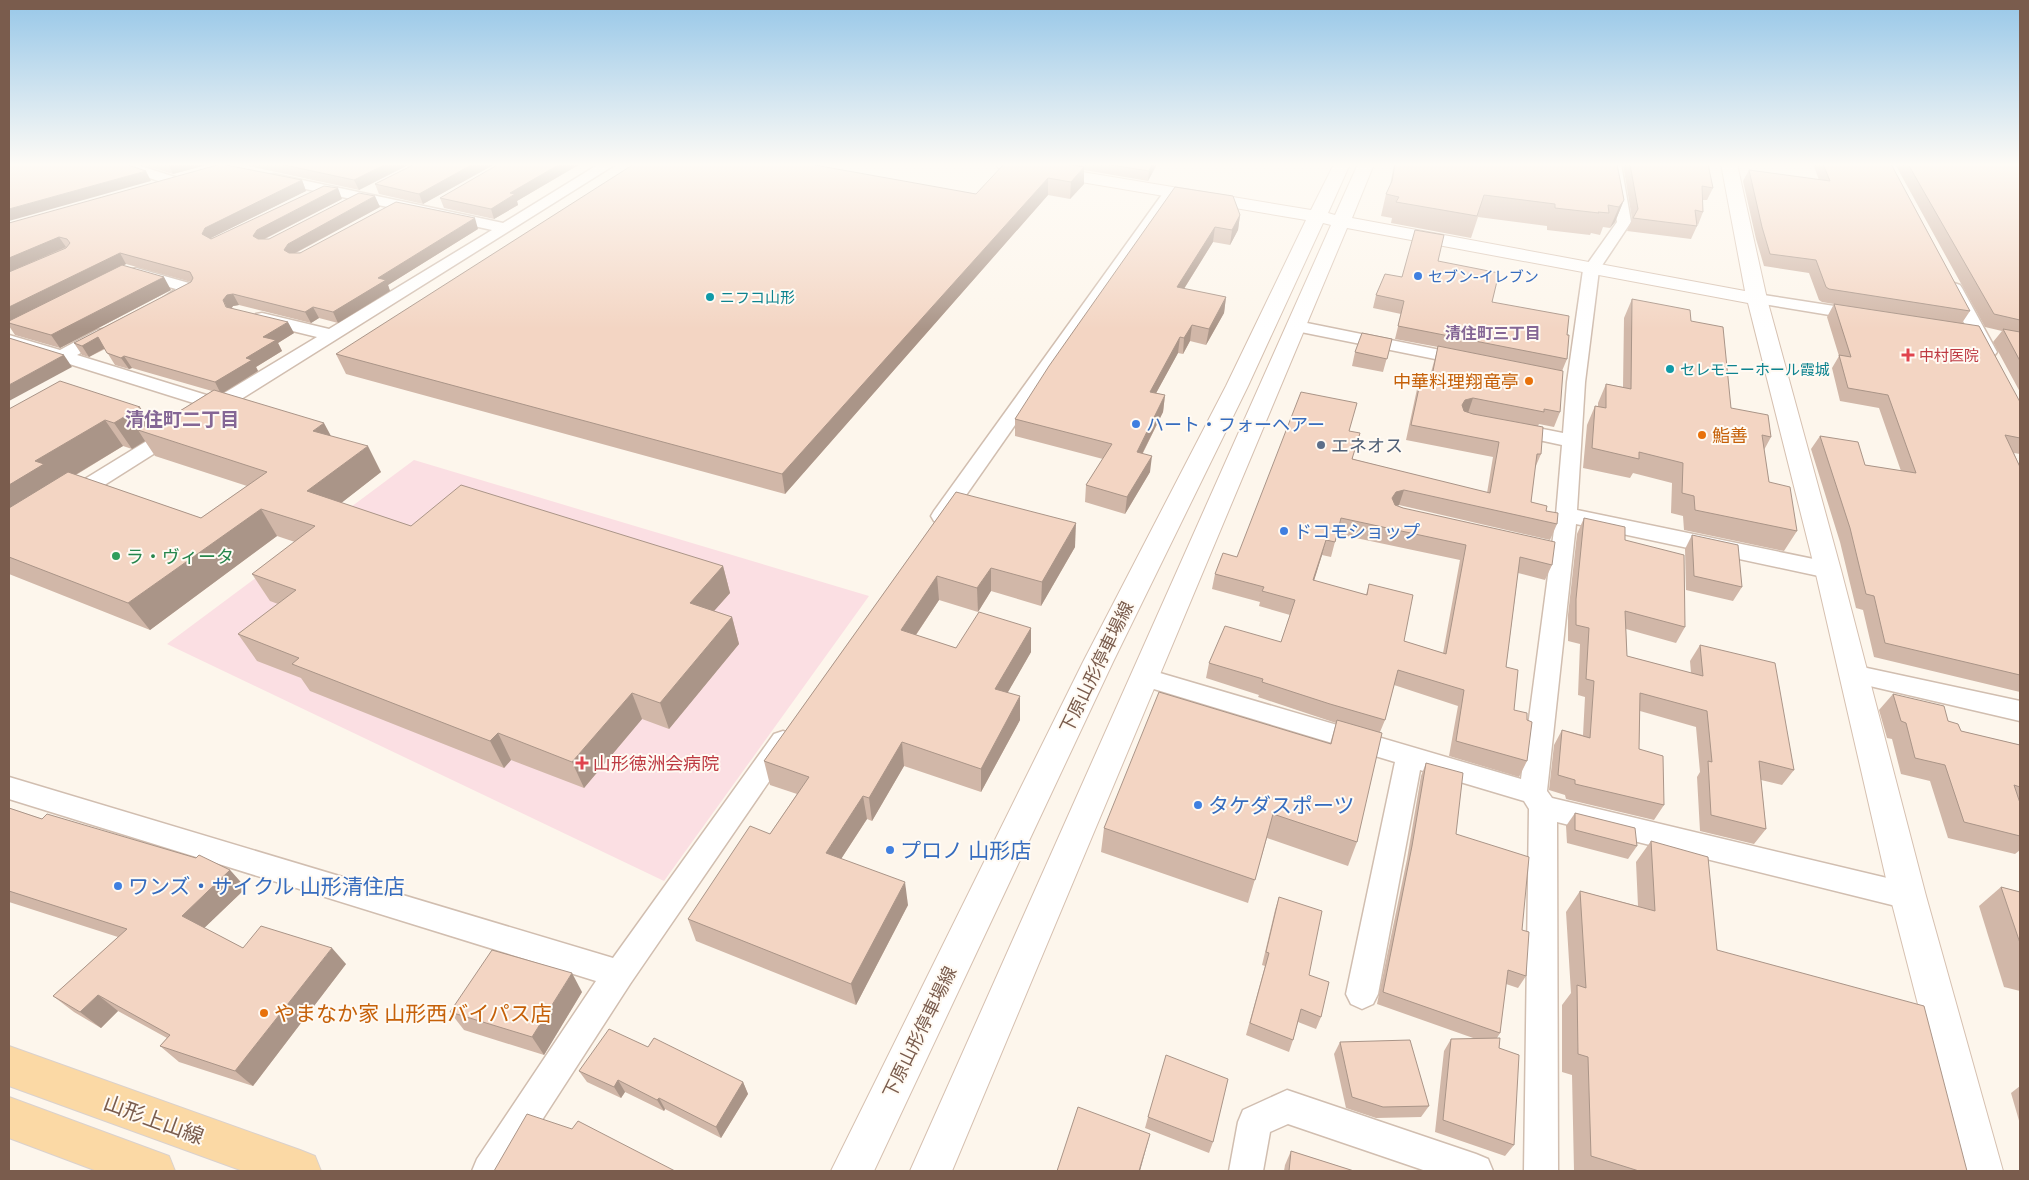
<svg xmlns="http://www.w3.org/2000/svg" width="2029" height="1180" font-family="'Golos Text','Noto Sans JP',sans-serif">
<rect width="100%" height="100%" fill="#fdf6ec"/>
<path fill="#fbdfe3" d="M414,460L869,596L664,881L167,644Z"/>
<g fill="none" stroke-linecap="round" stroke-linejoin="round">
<g stroke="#d1beb0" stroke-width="3">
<g id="street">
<path d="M113,164H134L178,178L180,181L173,185L168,184L115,167Z"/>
<path d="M599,164H616L214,416L207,418L200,416L198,412L203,406L9,345V335L60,350L97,330L103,329L109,330L112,334L109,338L77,355L216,398L317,337L256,322L254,318L256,314L262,313L329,329L492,230L274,182L267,178L269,175L274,174L503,223Z"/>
<path d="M1607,164H1621L1631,222L1599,270L1585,382L1577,510L1828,562L1836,565L1839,570L1836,575L1828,578L1576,524L1547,791L1552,798L1908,883L1918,887L1922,896L1918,905L1908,909L1557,822L1558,1171H1524L1529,809L1524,801L1420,770L1378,994L1373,1004L1362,1009L1351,1004L1346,994L1395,762L1134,683L1131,677L1134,671L1143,668L1521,779L1556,515L1562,445L1506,433L1503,429L1506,425L1513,423L1563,433L1567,382L1583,270L1617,222Z"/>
<path d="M1171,188L1176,189L1178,192L948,521L941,523L934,521L931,516L934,511L1166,189Z"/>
<path d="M136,268L196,285L198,288C192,296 176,304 165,301L163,298L176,289L130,276L128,273L130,270Z"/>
<path d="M1954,283L1960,285L1962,288L1997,352L1994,356L1988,357L1982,356L1979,352L1946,288L1948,285Z"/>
<path d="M1757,294L1860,310L1866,311L1868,315L1866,319L1860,320L1751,302L1749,299L1751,296Z"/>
<path d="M1297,321L1465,355L1471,356L1474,360L1471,364L1465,365L1291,330L1289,326L1291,322Z"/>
<path d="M175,426L182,428L185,432L182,436L76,503L69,505L62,503L59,498L62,493L168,428Z"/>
<path d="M1853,665L2020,701V721L1844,680L1841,674L1844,668Z"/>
<path d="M783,731L792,734L796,741L792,748L630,984L509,1171H472L477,1159L596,981L9,799V777L613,958L774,734Z"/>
<path d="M1287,1090L1476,1154L1488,1159L1493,1171H1426L1288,1124L1270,1132L1263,1171H1229L1238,1122L1243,1110Z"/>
</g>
</g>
<g stroke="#d6c0b0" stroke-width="2">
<path id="secondary" d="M996,164H1034L1311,210L1334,164H1350L1328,213L1335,215L1358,164H1374L1352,218L1745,291L1721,164H1737L1767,299L1841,570L1926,896L2003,1171H1961L1890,896L1815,570L1748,303L1347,228L952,1171H910L1331,225L1323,223L1248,386L1113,662L874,1171H831L1083,662L1226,386L1306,220L1004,169L998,168Z"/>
</g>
<g stroke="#dad1cd" stroke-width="2">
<g id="primary">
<path d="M9,1046L300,1150L315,1156L321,1171H243L9,1086Z"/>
<path d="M9,1097L169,1156L175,1171H97L9,1138Z"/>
</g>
</g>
<use href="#street" fill="#fff" fill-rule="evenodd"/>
<use href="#secondary" fill="#fff" fill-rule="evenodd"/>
<use href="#primary" fill="#fbd9a5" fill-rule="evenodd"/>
</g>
<g fill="#d1b7a8" fill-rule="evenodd">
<path d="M140,164H210L173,174Z"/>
<path d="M244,164H410L359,190L244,165Z"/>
<path d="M415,164H495L423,204L379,194L375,184Z"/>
<path d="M499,164H580L517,201L518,205L494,219L444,208L440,198Z"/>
<path d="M1004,164H1157L1148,181L1084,170V184L1070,199L1048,195L785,494L346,374L336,354L976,194Z"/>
<path d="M1394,164H1617L1624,200L1615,222L1610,228L1603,227L1600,235L1591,233L1590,235L1547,230V226L1478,217L1471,238L1391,223L1392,218L1381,216L1386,194L1390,186Z"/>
<path d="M1623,164H1708L1713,188L1707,200H1703V212L1698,225L1697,224V226L1691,239L1627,231L1632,219Z"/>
<path d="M1813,164H1891L1970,311L1962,323L2020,402V454L2014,453L2020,467V692L1874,657L1863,610L1856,608L1840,542L1811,449L1820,436L1865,465L1901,471L1879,408L1840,401L1832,368L1839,356L1827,317L1834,304L1822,302L1819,300L1809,273L1764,266L1756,239L1743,181L1749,170L1819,180Z"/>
<path d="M1895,164H2020V392L1993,342L2002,331L1985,327Z"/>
<path d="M302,180L306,191L211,238L342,199L265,239H269L380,207L296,253L478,229L388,285L390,291L338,323L319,318L311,323L239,305L233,306L232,308L294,333L278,343L282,351L256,367L258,371L223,393L331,436L381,472L341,503L411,526L723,566L730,593L714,611L732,617L739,644L669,729L642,719L584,788L511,760L504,768L310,691L301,678L257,661L238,634L278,604L270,601L252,574L295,542L277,536L150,630L9,574V409L150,422L170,417L212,391L132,368L129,369L115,365L105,349L89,357L82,355L74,343L191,282L126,264L123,266L171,290L60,348L15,335L9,326V223ZM145,441L155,456L247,486L201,518L76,475L123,446L132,449Z"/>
<path d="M1175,187L1240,215L1238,230L1230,245L1213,242L1184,289L1226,297L1224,313L1206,345L1190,341L1183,354L1178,353L1156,393L1165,395L1163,412L1143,453L1150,472L1125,514L1085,502L1086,485L1103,459L1015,436V419Z"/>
<path d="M1438,261L1492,302L1567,335V359L1562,371L1560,412L1554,427L1539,424L1538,426L1541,454L1535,468L1531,502L1546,511L1557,524L1550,540L1399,505L1398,506L1552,565L1545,580L1518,573L1506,667L1514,710L1527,720V761L1519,777L1449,756L1458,706L1394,685L1385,720L1380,732L1357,842L1348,866L1267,838L1248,903L1101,852L1104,828L1330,744L1336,723L1258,697L1259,695L1206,678L1209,663L1281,642L1290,615L1259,606L1260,602L1212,589L1215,574L1237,557L1349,431L1353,459L1487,493L1493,457L1406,440L1417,389L1422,374L1430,376L1438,347L1395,339L1401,314L1373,308L1376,295L1402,277ZM1337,534L1460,560L1443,653L1404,641L1369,584L1366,595L1314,581L1322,555L1331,557Z"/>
<path d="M1632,299L1691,321L1731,408L1771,437L1764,450L1769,482L1797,531L1784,551L1684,530L1683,516L1671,513L1672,483L1633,473L1630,478L1583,468L1587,425L1595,406H1598V403L1606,384L1623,387L1624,318Z"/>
<path d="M1392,339L1383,372L1352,366L1355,352Z"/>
<path d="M956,492L1075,547L1041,606L991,591L978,612L939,600L916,635L956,648L1031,628V652L1007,693L1020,720L981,792L904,766L872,821L867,819L841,859L908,905L856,1005L696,941L688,919L770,834L797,794L770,785L764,761Z"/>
<path d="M1584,518L1625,540L1685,627L1676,643L1626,629L1627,656L1691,673L1690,661L1700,645L1794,770L1782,785L1761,780L1766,829L1754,844L1700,831L1697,777L1700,772L1696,727L1640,711L1639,749L1664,805L1654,820L1566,799L1565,795L1549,790L1554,745L1562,730L1583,735L1585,697L1578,695L1580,644L1568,641V615L1577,534Z"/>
<path d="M1692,535L1742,587L1733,601L1686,590L1685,549Z"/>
<path d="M1893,694L1948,721L1961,731L2020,745V850L2015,854L1948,838L1930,781L1901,774L1892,739L1887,738L1879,710Z"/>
<path d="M1426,763L1456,834L1522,930L1526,976L1518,988L1506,984L1500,1033L1497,1038L1514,1145L1505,1156L1435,1132L1444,1051L1451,1039H1476L1377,1004L1407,859L1421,776Z"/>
<path d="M9,808L42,819L230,870L246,888L204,928L243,948L346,964L253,1086L179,1062L160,1046L167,1038L118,1011L101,1028L74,1012L53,996L118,937L9,902Z"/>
<path d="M1575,813L1637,846L1628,859L1567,843L1566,826Z"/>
<path d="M1651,841L1717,950L1967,1171H1574L1572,1075L1562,1072V1005L1571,993L1566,912L1580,891L1638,906L1636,862Z"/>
<path d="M2001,887L2020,892V991L2004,987L1979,906Z"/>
<path d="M1279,897L1309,975L1321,1017L1316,1029L1298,1022L1293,1040L1289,1052L1246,1035L1265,966L1262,965L1275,910Z"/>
<path d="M582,992L544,1055L464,1030L450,1012Z"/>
<path d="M1340,1042L1429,1106L1421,1117L1376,1118L1346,1108L1334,1054Z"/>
<path d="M648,1047L743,1082L748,1094L721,1138L665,1109L664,1111L625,1092L621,1098L587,1082L579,1071Z"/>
<path d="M2020,1086V1124L2011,1093Z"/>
<path d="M1148,1117L1213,1142L1209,1153L1145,1128Z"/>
<path d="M1291,1151L1354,1171H1284L1285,1165Z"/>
</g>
<g fill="#aa9588">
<path d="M168,164H210L173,174Z"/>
<path d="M386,164H410L359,190L354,180Z"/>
<path d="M473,164H495L423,204L419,194Z"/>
<path d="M560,164H580L517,201L518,205L494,219L491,209L510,193Z"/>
<path d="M1152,164H1157L1148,181L1149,171Z"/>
<path d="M1084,167V184L1070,199L1071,182Z"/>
<path d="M146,171L151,181L9,221V209Z"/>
<path d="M1048,178V195L785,494L782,474Z"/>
<path d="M302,180L306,191L211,238L208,244L202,234L205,228Z"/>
<path d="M338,188L342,199L262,240L259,246L253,236L257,230Z"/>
<path d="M375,196L380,207L293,254L290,260L284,250L288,244Z"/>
<path d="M1624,200L1615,222L1610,228L1619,207Z"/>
<path d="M1240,215L1238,230L1230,245L1232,230Z"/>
<path d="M475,218L478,229L388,285L390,291L338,323L333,312L378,278Z"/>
<path d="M1215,227L1213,242L1175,303L1177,287Z"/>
<path d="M59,237L66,247L9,272V258Z"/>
<path d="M120,253L126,264L9,322V307Z"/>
<path d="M164,277L171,290L60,348L51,335Z"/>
<path d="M233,294L239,305L233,306L229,311L223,300L227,295Z"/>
<path d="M1226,297L1224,313L1206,345L1209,329Z"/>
<path d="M313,307L319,318L311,323L305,312Z"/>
<path d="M288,322L294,333L278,343L282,351L256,367L258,371L221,394L215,382L246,358L263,337Z"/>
<path d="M1192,325L1190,341L1183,354L1184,338Z"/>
<path d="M98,337L105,348L89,357L82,346Z"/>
<path d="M1180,337L1178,353L1148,408L1150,392Z"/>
<path d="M64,355L72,367L9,401V385Z"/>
<path d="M124,356L132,368L129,369L121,358Z"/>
<path d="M1165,395L1163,412L1135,468L1137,452Z"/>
<path d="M1473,398L1468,413L1460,415L1462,405L1465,400Z"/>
<path d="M140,407L157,433L138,430L145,441L132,449L114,423Z"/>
<path d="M105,420L123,446L60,484L9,525V485L35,461Z"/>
<path d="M324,423L338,449L313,431Z"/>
<path d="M368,446L381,472L322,518L307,491Z"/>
<path d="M1152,456L1150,472L1125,514L1127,497Z"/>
<path d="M1404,490L1399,505L1391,507L1392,498L1396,492Z"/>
<path d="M261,509L277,536L150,630L128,603Z"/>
<path d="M1076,523L1075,547L1041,606L1042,582Z"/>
<path d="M1326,540L1322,555L1309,596L1313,580Z"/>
<path d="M723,566L730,593L697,630L690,603Z"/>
<path d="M991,568V591L978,612L977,588Z"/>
<path d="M937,576L939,600L903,654L901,630Z"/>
<path d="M732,617L739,644L669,729L660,703Z"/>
<path d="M1031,628V652L996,713L995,689Z"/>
<path d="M632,693L642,719L584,788L572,762Z"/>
<path d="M1020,696V720L981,792V769Z"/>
<path d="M498,733L511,760L504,768L490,741Z"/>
<path d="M902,742L904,766L872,821L869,798Z"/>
<path d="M863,796L867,819L830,876L826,853Z"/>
<path d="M230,870L246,888L199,933L182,916Z"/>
<path d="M905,882L908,905L856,1005L851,984Z"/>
<path d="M332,948L346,964L253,1086L235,1071Z"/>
<path d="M572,973L582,992L544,1055L532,1037Z"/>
<path d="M98,995L118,1011L101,1028L80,1012Z"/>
<path d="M618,1080L625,1092L621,1098L614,1087Z"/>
<path d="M743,1082L748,1094L721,1138L716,1127Z"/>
<path d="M659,1098L665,1109L664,1111L657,1100Z"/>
<path d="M1150,1134L1140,1171H1139Z"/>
</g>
<g fill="#f3d5c3" stroke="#aa9588" fill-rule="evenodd">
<path d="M9,164H125L146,171L9,209Z"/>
<path d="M221,164L302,180L205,228L202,234L211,239L324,186L338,188L257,230L253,236L258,239H269L359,193L375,196L288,244L284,250L289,253H300L396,202L475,218L378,278L386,280L333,312L313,307L305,312L233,294L227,295L223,300L226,307L288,322L263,337L276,340L246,358L252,360L215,382L124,356L121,358L107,353L98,337L82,346L74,343L191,282L193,278L190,272L120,253L9,307V272L66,248L70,243L67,239L59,237L9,258V223Z"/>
<path d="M280,164H386L354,180Z"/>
<path d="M415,164H473L419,194L375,184Z"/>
<path d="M499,164H560L510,193L515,194L491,209L440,198Z"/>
<path d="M634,164H809L976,194L1004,164H1065L1084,167L1071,182L1048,178L782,474L336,354Z"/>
<path d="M1105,164H1152L1149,171Z"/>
<path d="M1395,164H1617L1624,200L1619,207L1608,205L1609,213L1598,212L1599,213L1555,208V204L1484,195L1477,216L1396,202L1399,197L1386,194L1392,181Z"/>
<path d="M1630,164H1708L1713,188L1702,186L1703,212L1695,210L1697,226L1633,218L1638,209Z"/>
<path d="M1823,164H1891L1970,311L1829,289L1826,287L1816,260L1770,254L1762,227L1749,170L1830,181Z"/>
<path d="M1908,164H2020V320L1994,314Z"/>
<path d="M1175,187L1233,196L1240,215L1232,230L1215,227L1177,287L1226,297L1209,329L1192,325L1184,338L1180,337L1150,392L1165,395L1137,452L1152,456L1127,497L1086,485L1112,444L1015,419L1049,366Z"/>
<path d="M1415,230L1444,235L1438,261L1499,273L1492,302L1569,316L1567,335H1569L1567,359L1398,326L1404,301L1376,295L1385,274L1402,277Z"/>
<path d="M122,265L164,277L51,335L9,323V321Z"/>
<path d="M1632,299L1690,310L1691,321L1723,327L1731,408L1768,415L1771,437L1762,435L1769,482L1790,487L1797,531L1695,510L1694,496L1682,493L1683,463L1639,452V459L1592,448L1595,406L1606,408V384L1631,389Z"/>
<path d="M1834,304L1979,326L2020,402V438L2005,435L2020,467V675L1885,643L1874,596L1866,594L1850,528L1820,436L1858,442L1865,465L1916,473L1888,395L1848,388L1839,355L1851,357Z"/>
<path d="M2003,329L2020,332V361Z"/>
<path d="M1362,333L1392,339L1387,359L1355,352Z"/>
<path d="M9,338L64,355L9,385Z"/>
<path d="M1438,346L1563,371L1560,412L1544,409V412L1473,398L1465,400L1462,405L1464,411L1473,414L1543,427L1541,454H1537L1531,502L1547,506L1546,511L1558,513L1557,524L1404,490L1396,492L1392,498L1395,505L1403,508L1555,542L1552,565L1520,557L1506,667L1518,670L1514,710L1527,713V720L1532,722L1527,761L1456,741L1464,690L1398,670L1385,720L1330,704L1262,682L1263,679L1209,663L1225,626L1281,642L1295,600L1262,591L1264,587L1215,574L1223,553L1237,557L1301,392L1357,403L1349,431L1360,433L1352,459L1490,493L1499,442L1411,425L1422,374L1432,376ZM1341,518L1466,545L1446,654L1404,641L1413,595L1369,584L1367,595L1313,580L1326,540L1335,542Z"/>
<path d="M60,381L140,407L114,423L105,420L35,461L44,464L9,485V409Z"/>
<path d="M214,390L324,423L313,431L368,446L307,491L411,526L461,485L723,566L690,603L732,617L660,703L632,693L572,762L498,733L490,741L292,664L299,658L238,634L296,590L252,574L315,526L261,509L128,603L9,557V508L68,472L201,518L267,472L138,430L164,414L170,417Z"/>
<path d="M956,492L1076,523L1042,582L991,568L977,588L937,576L901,630L956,648L979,612L1031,628L995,689L1020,696L981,769L902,742L869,798L863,796L826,853L905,882L851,984L688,919L750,826L770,834L809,777L764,761Z"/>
<path d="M1584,518L1625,527V540L1684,555L1685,627L1625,611L1627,656L1703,676L1700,645L1775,663L1794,770L1759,761L1766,829L1711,815L1708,761L1712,762L1707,711L1640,693L1639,749L1663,756L1664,805L1575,784V780L1558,775L1562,730L1590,738L1594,681L1586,679L1589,628L1576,625V599Z"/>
<path d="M1692,535L1738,545L1742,587L1694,576Z"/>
<path d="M1159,692L1331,744L1337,720L1382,733L1357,842L1273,814L1255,880L1104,828Z"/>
<path d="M1893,694L1944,706L1948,721L1958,724L1961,731L2020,745V787L2014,785L2020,803V836L1964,822L1945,765L1915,758L1906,723L1901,721Z"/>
<path d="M1426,763L1463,773L1456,834L1529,857L1522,930L1529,932L1526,976L1508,970L1500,1033L1383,992L1412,846Z"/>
<path d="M9,808L42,819L47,814L196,858L199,855L230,870L182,916L243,948L261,926L332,948L235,1071L160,1046L170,1035L98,995L80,1012L53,996L127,929L9,891Z"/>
<path d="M1575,813L1635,828L1637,846L1575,830Z"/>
<path d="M1651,841L1708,857L1717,950L1924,1006L1967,1171H1639L1591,1156L1588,1057L1578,1054L1577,985L1586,988L1580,891L1655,911Z"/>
<path d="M2001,887L2020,892V943Z"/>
<path d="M1279,897L1322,911L1309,975L1329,982L1321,1017L1301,1009L1293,1040L1250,1023L1269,953L1266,952Z"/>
<path d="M492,950L572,973L532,1037L450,1012Z"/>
<path d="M609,1029L648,1047L654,1038L743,1082L716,1127L659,1098L657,1100L618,1080L614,1087L579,1071Z"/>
<path d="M1500,1038L1499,1048L1519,1055L1514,1145L1443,1120L1451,1039Z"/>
<path d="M1410,1040L1429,1106L1383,1107L1352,1097L1340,1042Z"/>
<path d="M1166,1055L1228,1079L1213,1142L1148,1117Z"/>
<path d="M1078,1107L1150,1134L1139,1171H1057Z"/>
<path d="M527,1114L572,1129L578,1121L675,1171H494Z"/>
<path d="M1291,1151L1354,1171H1289Z"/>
</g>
<linearGradient id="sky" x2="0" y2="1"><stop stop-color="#97c7e8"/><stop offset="0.5" stop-color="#fefbf6"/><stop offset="1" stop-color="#fefbf6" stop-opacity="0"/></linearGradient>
<rect width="2029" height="329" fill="url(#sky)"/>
<g fill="#3f7fe0" stroke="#fffaf3" stroke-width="2">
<circle cx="1418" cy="276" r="5"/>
<circle cx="1136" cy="424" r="5"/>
<circle cx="1284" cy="531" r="5"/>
<circle cx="1198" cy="805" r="5"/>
<circle cx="890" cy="850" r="5"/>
<circle cx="118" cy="886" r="5"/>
</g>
<g fill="#0f9aa8" stroke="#fffaf3" stroke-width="2">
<circle cx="710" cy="297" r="5"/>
<circle cx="1670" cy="369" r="5"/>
</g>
<g fill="#e0444e" stroke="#fffaf3" stroke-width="2">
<path d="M1905.5 347.5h5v5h5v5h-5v5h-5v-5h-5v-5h5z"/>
<path d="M579.5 755.5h5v5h5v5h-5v5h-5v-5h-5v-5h5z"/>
</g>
<g fill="#e8710a" stroke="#fffaf3" stroke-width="2">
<circle cx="1529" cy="381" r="5"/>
<circle cx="1702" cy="435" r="5"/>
<circle cx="264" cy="1013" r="5"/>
</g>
<circle fill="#5c6f8a" stroke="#fffaf3" stroke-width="2" cx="1321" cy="445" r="5"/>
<circle fill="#2e9e5b" stroke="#fffaf3" stroke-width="2" cx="116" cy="556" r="5"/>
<g text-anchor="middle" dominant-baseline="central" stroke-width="4" stroke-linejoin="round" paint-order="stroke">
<g font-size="15" fill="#366cbe" stroke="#fffaf3" text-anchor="start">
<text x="1428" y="276">セブン-イレブン</text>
</g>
<g font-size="15" fill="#0d838f" stroke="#fffaf3" text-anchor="start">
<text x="720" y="297">ニフコ山形</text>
<text x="1680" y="369">セレモニーホール霞城</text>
</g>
<g font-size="15" fill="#be3a42" stroke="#fffaf3" text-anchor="start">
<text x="1919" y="355">中村医院</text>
</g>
<g font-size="16" font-weight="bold" fill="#846695" stroke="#fffaf3">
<text x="1493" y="333">清住町三丁目</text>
</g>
<g font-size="18" fill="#c56008" stroke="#fffaf3" text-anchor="end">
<text x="1519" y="381">中華料理翔竜亭</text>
<text x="1712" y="435" text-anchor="start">鮨善</text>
</g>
<g font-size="18" fill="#366cbe" stroke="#fffaf3" text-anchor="start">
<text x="1146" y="424">ハート・フォーヘアー</text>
<text x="1294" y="531">ドコモショップ</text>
</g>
<g font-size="18" fill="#4e5e75" stroke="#fffaf3" text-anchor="start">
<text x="1331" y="445">エネオス</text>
</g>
<g font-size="18" fill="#27864d" stroke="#fffaf3" text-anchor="start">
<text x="126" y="556">ラ・ヴィータ</text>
</g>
<g font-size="18" fill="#7a5c4d" stroke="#fffaf3">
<text transform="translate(1096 667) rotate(-64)">下原山形停車場線</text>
<text transform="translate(919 1032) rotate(-64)">下原山形停車場線</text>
</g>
<g font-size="18" fill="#be3a42" stroke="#fffaf3" text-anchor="start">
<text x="593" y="763">山形徳洲会病院</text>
</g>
<g font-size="19" font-weight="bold" fill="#846695" stroke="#fffaf3">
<text x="182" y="418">清住町二丁目</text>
</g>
<g font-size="21" fill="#366cbe" stroke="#fffaf3" text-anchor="start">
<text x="1208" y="805">タケダスポーツ</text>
<text x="900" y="850">プロノ 山形店</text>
<text x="128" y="886">ワンズ・サイクル 山形清住店</text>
</g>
<g font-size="21" fill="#c56008" stroke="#fffaf3" text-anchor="start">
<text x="274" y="1013">やまなか家 山形西バイパス店</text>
</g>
<g font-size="21" fill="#7a5c4d" stroke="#fffaf3">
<text transform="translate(154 1119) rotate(20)">山形上山線</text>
</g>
</g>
<rect width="2029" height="1180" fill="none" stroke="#7a5c4d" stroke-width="20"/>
</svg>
